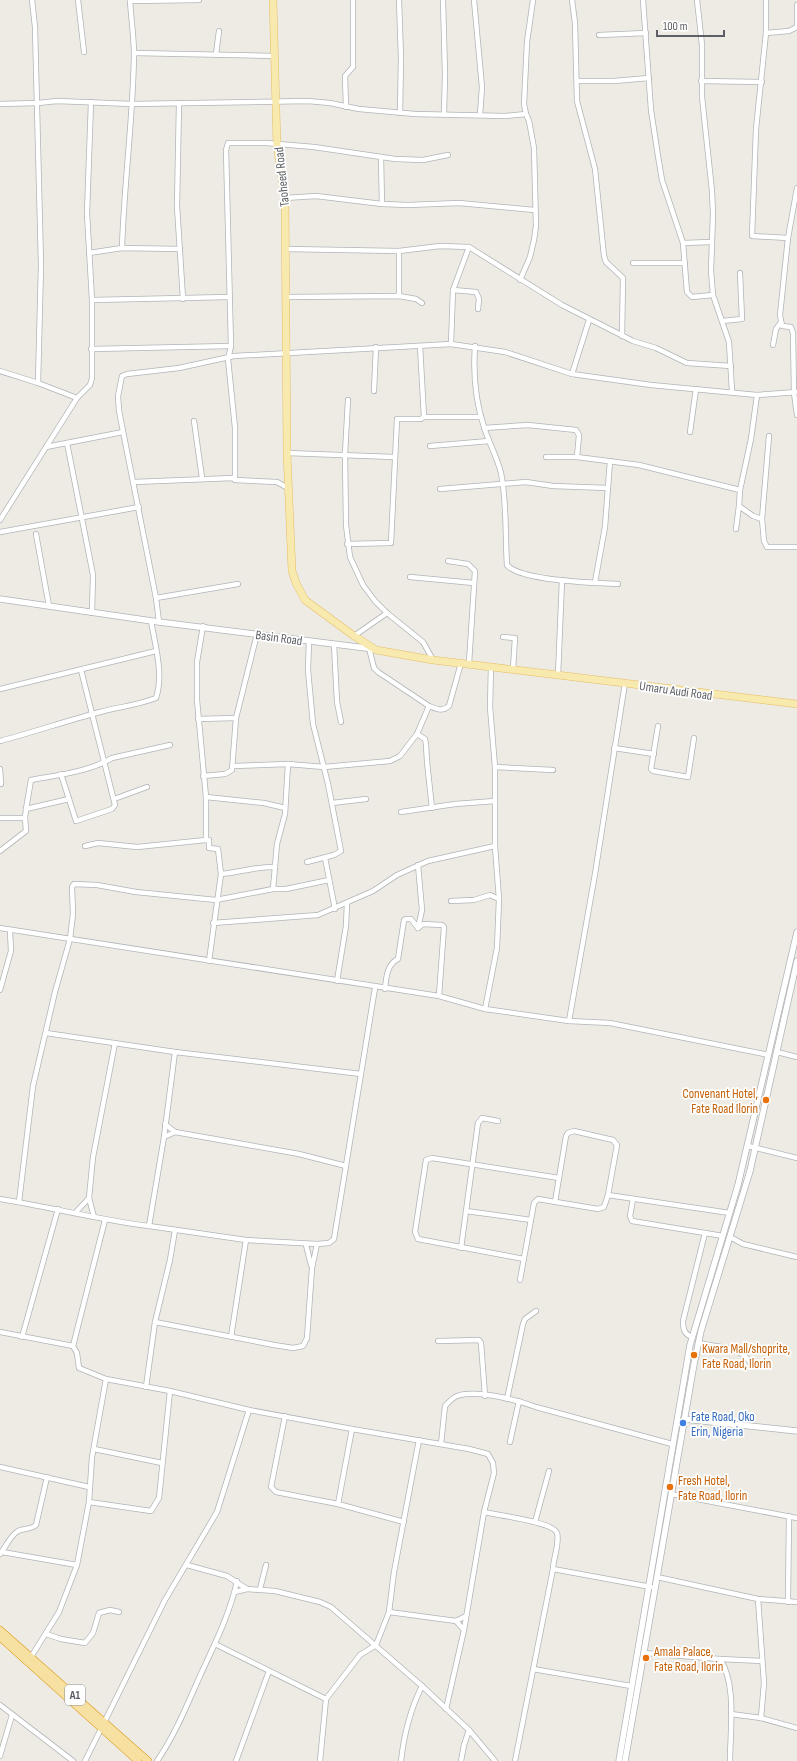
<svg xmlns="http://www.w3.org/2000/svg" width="797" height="1761" viewBox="0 0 797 1761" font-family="'Sofia Sans Condensed',sans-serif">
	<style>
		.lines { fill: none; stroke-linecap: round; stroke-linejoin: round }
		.minor-casing { stroke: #b1b4b8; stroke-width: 6 }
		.tertiary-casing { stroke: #b1b4b8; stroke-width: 7 }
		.primary-casing { stroke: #e5bd65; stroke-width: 8 }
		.trunk-casing { stroke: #dd9814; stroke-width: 8 }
		.minor { stroke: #fff; stroke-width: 4.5 }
		.tertiary { stroke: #fff; stroke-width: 5.5 }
		.primary { stroke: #f8eaae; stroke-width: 7 }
		.trunk { stroke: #f6e1a2; stroke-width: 7 }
		.food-dot { fill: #e8710a; stroke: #fff; stroke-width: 1.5 }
		.shop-dot { fill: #3f7fe0; stroke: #fff; stroke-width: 1.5 }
		.labels { text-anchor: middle; stroke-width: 3.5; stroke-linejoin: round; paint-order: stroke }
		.shield { fill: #fff; stroke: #8d8f92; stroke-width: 1 }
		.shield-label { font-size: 12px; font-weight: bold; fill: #5c5f63 }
		.street-label { font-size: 13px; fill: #5c5f63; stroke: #fff }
		.food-label { font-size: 13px; fill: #c56008; stroke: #fff; text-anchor: start }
		.shop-label { font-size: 13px; fill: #366cbe; stroke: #fff; text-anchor: start }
	</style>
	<rect width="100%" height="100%" fill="#edebe4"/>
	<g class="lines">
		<g class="minor-casing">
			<g id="minor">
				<polyline points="32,0 35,27 41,265 38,383"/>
				<polyline points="78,0 84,52"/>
				<polyline points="399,0 401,58 400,113"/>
				<polyline points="443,0 445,74 444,114"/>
				<polyline points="474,0 482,87 480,115"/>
				<polyline points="572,0 575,23 577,101 595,169 604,256 606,262 623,278 622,336"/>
				<polyline points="643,0 651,110 658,156 662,180 683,243 687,292 692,297 713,295"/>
				<polyline points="697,0 702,45 702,97 712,191 713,214 711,271 713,295 729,342 732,391"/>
				<polyline points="766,0 766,33 756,129 752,236 788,238"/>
				<polyline points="130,1 199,0"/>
				<polyline points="797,27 797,5"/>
				<polyline points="766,33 789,31 797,27"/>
				<polyline points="599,35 646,33"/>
				<polyline points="134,53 274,56"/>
				<polyline points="216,54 219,31"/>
				<polyline points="577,81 614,81 649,78"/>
				<polyline points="701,81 762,82"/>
				<polyline points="0,104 38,103 57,101 132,104 308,101 330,103 359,109 415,114 505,116 526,114"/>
				<polyline points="179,104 177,206 183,299"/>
				<polyline points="346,107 345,76 353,67 353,0"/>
				<polyline points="381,157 382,204"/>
				<polyline points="797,188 788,238 780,315 782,326 791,327 793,333 794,393 797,415"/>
				<polyline points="285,198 316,196 382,204 408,205 459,203 534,210"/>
				<polyline points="683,243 712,242"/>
				<path d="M 122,248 C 124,184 133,119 134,55 C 134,37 131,18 130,0"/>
				<polyline points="286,249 399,251 440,246 469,247 562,305 633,341 656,348 687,363 731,366"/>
				<polyline points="89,253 122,248 180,249"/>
				<polyline points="633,263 685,263"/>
				<polyline points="520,280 530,257 534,240 536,226 534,148 529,121 526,114 524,104 527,42 533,0"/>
				<polyline points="453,290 476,292 479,299 478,309"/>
				<polyline points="399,296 399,251"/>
				<polyline points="286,297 399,296 416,299 422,303"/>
				<polyline points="92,300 229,297"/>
				<polyline points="722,321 742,319 740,273"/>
				<polyline points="451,344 453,290 469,247"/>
				<polyline points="773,345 776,329 781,322"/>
				<polyline points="420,346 424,417"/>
				<path d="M 475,346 C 473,374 475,400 484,427 C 489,443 497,457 501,473 C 507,502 505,535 507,565 C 520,581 595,583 618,584"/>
				<polyline points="91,349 231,346"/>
				<polyline points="0,371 38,383 77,398 0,520"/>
				<polyline points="572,374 589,320"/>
				<polyline points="374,391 376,347"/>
				<polyline points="77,398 90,385 92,378 92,300 87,213 91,102"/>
				<polyline points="348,400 345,454 346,525 350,557 363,585 375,601 387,613 423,642 433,660"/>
				<polyline points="194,421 202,478"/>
				<polyline points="484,428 528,425 576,430 579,435 577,457"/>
				<polyline points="690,432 696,389"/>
				<polyline points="67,443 93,575 92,613"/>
				<polyline points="430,446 489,441"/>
				<polyline points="46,447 123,432"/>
				<polyline points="287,453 394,457"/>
				<polyline points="546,457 577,457 639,465 740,490 739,506 753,516 762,519 764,541 767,547 797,547"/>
				<polyline points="235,480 235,428 228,359 231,346 226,150 228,143 266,143 314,147 395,159 423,160 448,155"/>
				<polyline points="134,482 233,478 235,480 277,482 288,488"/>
				<polyline points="440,489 526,482 553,486 608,488"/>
				<polyline points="740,490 751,439 757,395"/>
				<polyline points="762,519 769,436"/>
				<polyline points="736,529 739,506"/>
				<polyline points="0,532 139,507"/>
				<polyline points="36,534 49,606"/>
				<polyline points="347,544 391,543 397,419 421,419 424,417 481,417"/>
				<polyline points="448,561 468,564 475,571 469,663"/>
				<polyline points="410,577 474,583"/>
				<polyline points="595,582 605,527 610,461"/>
				<polyline points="156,598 238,584"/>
				<polyline points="159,622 156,598 119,411 118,396 122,376 127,374 179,368 234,356 451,344 505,352 572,374 651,385 757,395 797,392"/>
				<polyline points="203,626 197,662 197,700 206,797 206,840 209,840 209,848 218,849 221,874 209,961"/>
				<polyline points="354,636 387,613"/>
				<polyline points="503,637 515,638 513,669"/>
				<polyline points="334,644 337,702 341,722"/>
				<path d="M 369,648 L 374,668 L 378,672 L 429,706 C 437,709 442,712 449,706 L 461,663"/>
				<polyline points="558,675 562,580"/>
				<polyline points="0,689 156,651"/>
				<polyline points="198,719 236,718"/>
				<polyline points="658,726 651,769 653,771 688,777 694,738"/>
				<polyline points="417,734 425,739 426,744 427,762 432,808"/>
				<path d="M 0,741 C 34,732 66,721 100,712 C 119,707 138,705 156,698 C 164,674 155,645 151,621"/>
				<polyline points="614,748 654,754"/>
				<polyline points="233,766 288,764 324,767 390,761 400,756 417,734 429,706"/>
				<polyline points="495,767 553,770"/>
				<polyline points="0,769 1,784"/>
				<polyline points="61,774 76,821 112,809 115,805 81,670"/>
				<polyline points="203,776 225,774 232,770 236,718 257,634"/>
				<polyline points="206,797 264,803 285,808"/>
				<polyline points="114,799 147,787"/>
				<polyline points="332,803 366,799"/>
				<path d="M 26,809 L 31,780 C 57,775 89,772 112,758 L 170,745"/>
				<polyline points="401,812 455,804 495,801"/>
				<polyline points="0,818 25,818 26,809 69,799"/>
				<polyline points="85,846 98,843 137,847 206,840"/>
				<polyline points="0,851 26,831 25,818"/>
				<polyline points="325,858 335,909"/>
				<polyline points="307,862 334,855 341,851 328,784 313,724 308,670 309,641"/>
				<polyline points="418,865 422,910 418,928"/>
				<path d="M 221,874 C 239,873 256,866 275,867"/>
				<polyline points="273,889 277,844 285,814 288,764"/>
				<polyline points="451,901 474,900 490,895 499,899"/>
				<polyline points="213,923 318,915 373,891 397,875 428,861 495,846"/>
				<polyline points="0,928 439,996 485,1009 569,1021 610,1023 769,1055"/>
				<polyline points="418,928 423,924 442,925 444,927 439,996"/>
				<polyline points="337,981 346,926 347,903"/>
				<path d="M 385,989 C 386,978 387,964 398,959 L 404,920 L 406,919 L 411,919 L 418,928"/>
				<polyline points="0,990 11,951 10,931"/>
				<polyline points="485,1009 497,948 499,899 495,846 495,767 490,707 491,666"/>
				<polyline points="569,1021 595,874 625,683"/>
				<polyline points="46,1033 175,1052 361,1074"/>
				<polyline points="777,1052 797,1057"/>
				<polyline points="165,1124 175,1132 299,1154 346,1166"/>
				<polyline points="164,1137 175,1132"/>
				<polyline points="748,1146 797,1158"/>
				<polyline points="559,1178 566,1136 568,1133 574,1131 613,1140 617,1145 608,1195"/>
				<path d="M 0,1199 C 50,1207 99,1220 149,1226 L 164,1137 L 175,1052"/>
				<polyline points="633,1199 630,1216 632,1221 705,1233"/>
				<polyline points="19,1202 33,1086 55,992 70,939 73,914 72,887 74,884 97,885 136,892 216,900 273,889 286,889 329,880"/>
				<polyline points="466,1211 531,1220"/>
				<polyline points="76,1212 89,1198"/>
				<polyline points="94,1217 89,1198 93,1157 115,1043"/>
				<polyline points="149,1226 246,1240 317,1244"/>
				<polyline points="730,1237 743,1244 797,1257"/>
				<polyline points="306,1245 311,1265"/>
				<polyline points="461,1248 478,1123 482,1118 498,1121"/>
				<polyline points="524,1259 418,1239 415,1232 426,1160 432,1158 559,1178 555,1202"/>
				<polyline points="520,1280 534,1203 538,1199 598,1209 604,1207 608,1195 730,1213"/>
				<polyline points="155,1322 274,1345 293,1348 303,1346 307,1338 312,1268 317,1244 329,1243 334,1239 375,988"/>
				<polyline points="0,1332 73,1346 77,1353 79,1368 106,1379 170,1391 249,1410 352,1429 469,1449 488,1454 493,1463 494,1473 484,1512 464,1630 446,1709"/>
				<polyline points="22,1337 58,1209"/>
				<polyline points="231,1337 246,1240"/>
				<path d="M 692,1337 C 684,1334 683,1329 683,1321 L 705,1233 L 723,1236"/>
				<polyline points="438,1341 479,1340 481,1343 485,1396"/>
				<path d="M 698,1343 C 714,1347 740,1346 749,1361"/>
				<polyline points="73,1346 105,1220"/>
				<polyline points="146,1387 155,1322 170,1260 175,1230"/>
				<polyline points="507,1399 523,1324 525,1319 536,1311"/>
				<polyline points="285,1416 271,1487 276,1492 338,1504 404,1522"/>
				<polyline points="510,1442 519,1401"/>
				<path d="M 441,1444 L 445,1406 C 448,1403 452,1398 457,1396 C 476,1389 517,1400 536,1407 L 672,1444"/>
				<polyline points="94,1449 162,1463"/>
				<polyline points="0,1467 89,1487"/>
				<polyline points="671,1494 797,1518"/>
				<polyline points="89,1502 151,1511 159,1498 170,1391"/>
				<polyline points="338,1504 352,1429"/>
				<path d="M 484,1512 C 496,1515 554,1522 557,1533 C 560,1543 553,1559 553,1569 L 651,1587"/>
				<polyline points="535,1522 549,1471"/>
				<polyline points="2,1552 77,1565"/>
				<path d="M 0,1554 C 6,1547 9,1537 18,1531 C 23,1528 31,1530 36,1525 L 47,1477"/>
				<polyline points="187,1565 227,1576 247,1589 275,1591 320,1602 331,1607 422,1686 469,1730 495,1761"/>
				<polyline points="657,1577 758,1599 797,1602"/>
				<polyline points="260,1589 266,1565"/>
				<polyline points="235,1592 247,1589"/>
				<polyline points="758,1599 764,1683 761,1718"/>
				<polyline points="788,1602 789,1516"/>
				<polyline points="389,1612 456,1621 466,1616"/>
				<polyline points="456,1621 464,1630"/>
				<polyline points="46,1634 61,1639 85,1643 93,1633 99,1613 110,1610 119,1612"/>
				<polyline points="215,1644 326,1699"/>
				<path d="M 644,1653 L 720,1659 C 737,1684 730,1731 730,1761"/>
				<polyline points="31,1657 59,1612 77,1565 89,1502 92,1457 106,1379"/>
				<polyline points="720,1659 762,1661"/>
				<polyline points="533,1669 631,1686"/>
				<polyline points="0,1705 73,1761"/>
				<polyline points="731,1714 761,1718 797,1728"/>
				<polyline points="0,1756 12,1715"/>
				<polyline points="85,1761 165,1600 217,1512 249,1410"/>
				<path d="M 157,1761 C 175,1735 187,1705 200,1676 C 214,1645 230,1614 237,1581"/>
				<polyline points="236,1761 269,1671"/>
				<polyline points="320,1761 326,1699 360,1655 376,1645 389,1612 394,1572 419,1440"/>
				<path d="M 401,1761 C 404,1734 410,1710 422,1686"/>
				<polyline points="461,1761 464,1745 469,1730"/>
				<polyline points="515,1761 553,1569"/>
			</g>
		</g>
		<g class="tertiary-casing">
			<g id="tertiary">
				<polyline points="0,599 159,622 374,649"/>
				<polyline points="684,1419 797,1431"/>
				<polyline points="619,1761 690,1345 738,1185 797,932"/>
				<polyline points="625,1761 694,1364 701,1331 750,1171 797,961"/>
			</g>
		</g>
		<g class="primary-casing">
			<polyline id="primary" points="273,0 277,145 285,198 287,453 292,571 296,583 305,600 354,636 376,650 433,660 797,704"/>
		</g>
		<g class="trunk-casing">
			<g id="trunk">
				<polyline points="0,1630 148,1761"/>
				<polyline points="0,1637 138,1761"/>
			</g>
		</g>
		<use href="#minor" class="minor"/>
		<use href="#tertiary" class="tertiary"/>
		<use href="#primary" class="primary"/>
		<use href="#trunk" class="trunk"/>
	</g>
	<g class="food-dot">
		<circle cx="766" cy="1100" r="4"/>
		<circle cx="694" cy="1355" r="4"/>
		<circle cx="670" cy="1487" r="4"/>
		<circle cx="646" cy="1658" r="4"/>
	</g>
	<circle class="shop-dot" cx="683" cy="1423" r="4"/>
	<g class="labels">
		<rect class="shield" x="65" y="1685" width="20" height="20" rx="3"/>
		<g class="shield-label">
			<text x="75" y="1699">A1</text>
		</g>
		<g class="street-label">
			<text transform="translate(281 177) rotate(-96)" y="5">Taoheed Road</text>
			<text transform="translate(279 637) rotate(8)" y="5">Basin Road</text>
			<text transform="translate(676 690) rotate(8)" y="5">Umaru Audi Road</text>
		</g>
		<g class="food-label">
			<text x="758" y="1098" text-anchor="end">Convenant Hotel,<tspan x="758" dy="15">Fate Road Ilorin</tspan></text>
			<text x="702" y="1353">Kwara Mall/shoprite,<tspan x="702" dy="15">Fate Road, Ilorin</tspan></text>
			<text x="678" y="1485">Fresh Hotel,<tspan x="678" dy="15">Fate Road, Ilorin</tspan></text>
			<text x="654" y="1656">Amala Palace,<tspan x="654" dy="15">Fate Road, Ilorin</tspan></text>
		</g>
		<g class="shop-label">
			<text x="691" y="1421">Fate Road, Oko<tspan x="691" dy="15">Erin, Nigeria</tspan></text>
		</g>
	</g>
	<path d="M657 30v6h67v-6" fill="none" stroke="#5c5f63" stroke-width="2"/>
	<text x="663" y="30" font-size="12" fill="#5c5f63" stroke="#ffffff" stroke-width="3" paint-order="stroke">100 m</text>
</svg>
